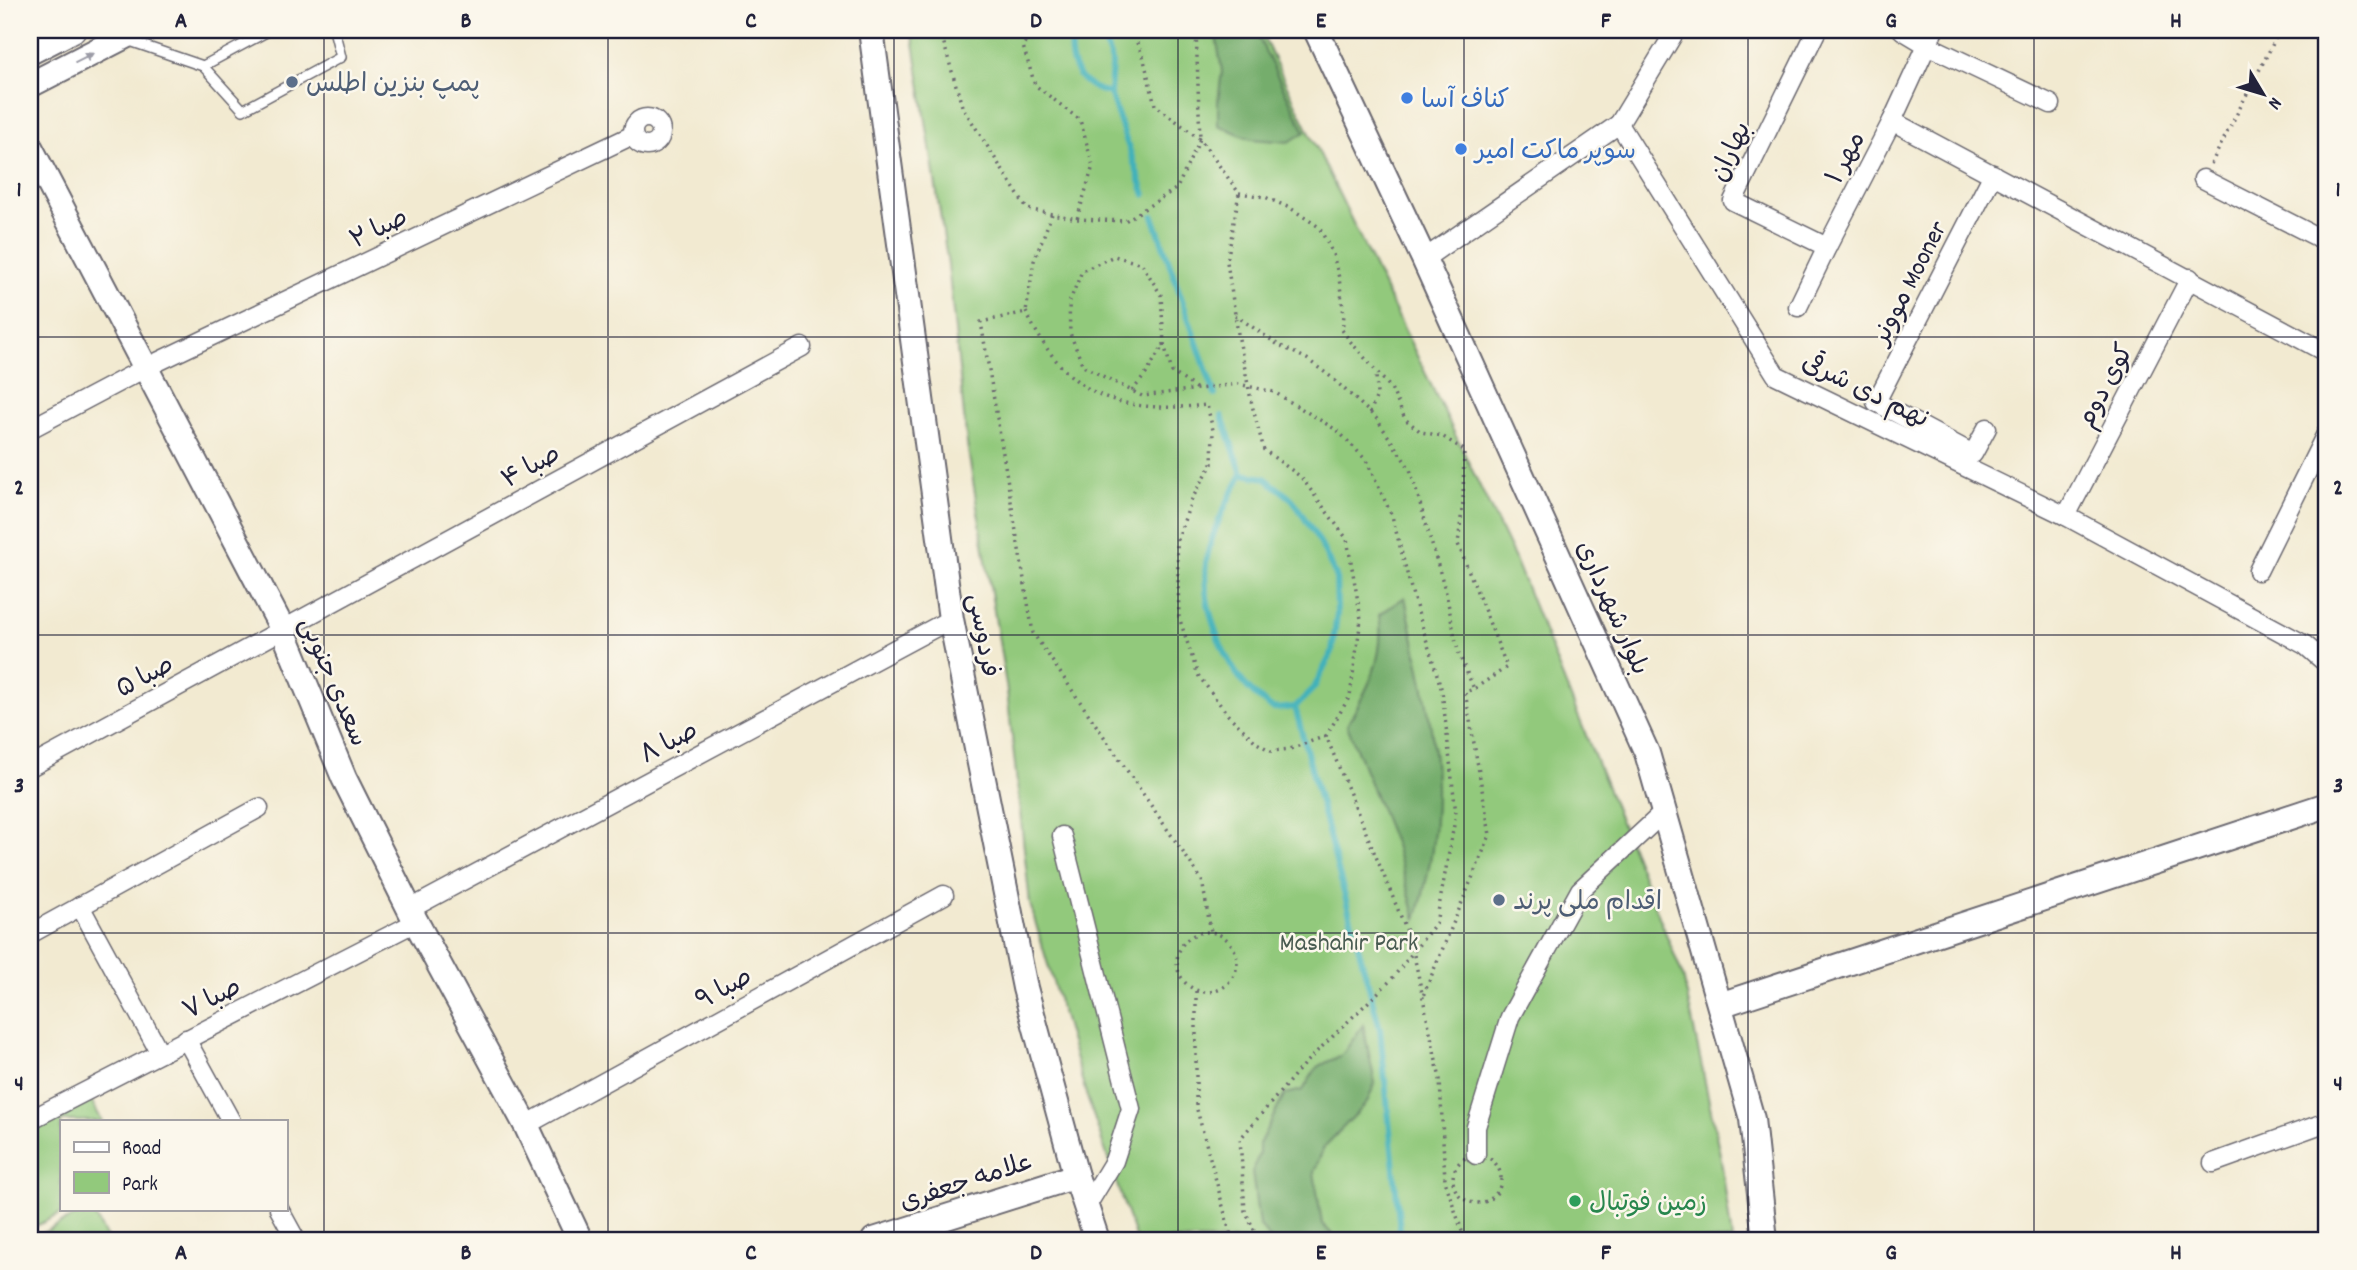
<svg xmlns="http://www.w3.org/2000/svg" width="2357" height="1270" viewBox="0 0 2357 1270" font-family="Dekko,'Playpen Sans Arabic',sans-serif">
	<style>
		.green { fill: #92c97c; stroke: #5a765c; stroke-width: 2 }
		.forest { fill: #75ad6c; stroke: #4c6854; stroke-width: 2 }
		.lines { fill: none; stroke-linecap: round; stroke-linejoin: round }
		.stream { stroke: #41b1ba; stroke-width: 6 }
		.lane-casing { stroke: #6b6870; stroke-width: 12 }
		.street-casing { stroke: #6b6870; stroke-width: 21 }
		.secondary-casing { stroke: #6b6870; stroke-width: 28 }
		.path { stroke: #6b6870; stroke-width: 3.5; stroke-dasharray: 2 5; stroke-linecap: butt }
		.lane { stroke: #fff; stroke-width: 9 }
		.street { stroke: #fff; stroke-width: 18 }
		.secondary { stroke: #fff; stroke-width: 24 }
		.oneway { fill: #9c9ca7 }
		.grid { fill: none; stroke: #22223b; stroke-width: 2; stroke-opacity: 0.55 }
		.service-dot { fill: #5c6f8a; stroke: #fbf7ec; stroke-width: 2.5 }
		.shop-dot { fill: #3f7fe0; stroke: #fbf7ec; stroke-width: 2.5 }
		.leisure-dot { fill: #2e9e5b; stroke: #fbf7ec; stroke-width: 2.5 }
		.labels { text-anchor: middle; stroke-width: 5; stroke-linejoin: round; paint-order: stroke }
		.service-label { font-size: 26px; fill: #4e5e75; stroke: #fbf7ec; text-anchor: start }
		.shop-label { font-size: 26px; fill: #366cbe; stroke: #fbf7ec; text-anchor: start }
		.street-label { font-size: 26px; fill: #22223b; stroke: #fbf7ec }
		.park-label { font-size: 26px; fill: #495c52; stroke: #fbf7ec }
		.leisure-label { font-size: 26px; fill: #27864d; stroke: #fbf7ec; text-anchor: start }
		.neatline { fill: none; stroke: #22223b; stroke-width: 2.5 }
		.grid-label { font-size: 23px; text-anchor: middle; font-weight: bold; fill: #22223b }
	</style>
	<rect width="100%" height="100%" fill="#fbf7ec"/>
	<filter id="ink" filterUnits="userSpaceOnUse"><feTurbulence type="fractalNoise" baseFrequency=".0143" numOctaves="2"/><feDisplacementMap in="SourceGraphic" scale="14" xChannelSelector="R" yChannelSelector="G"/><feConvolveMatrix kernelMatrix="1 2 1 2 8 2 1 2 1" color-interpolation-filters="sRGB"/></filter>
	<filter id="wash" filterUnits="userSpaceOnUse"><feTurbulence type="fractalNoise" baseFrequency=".00686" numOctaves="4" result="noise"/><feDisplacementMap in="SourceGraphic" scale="28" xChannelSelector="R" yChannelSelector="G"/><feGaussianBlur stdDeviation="1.57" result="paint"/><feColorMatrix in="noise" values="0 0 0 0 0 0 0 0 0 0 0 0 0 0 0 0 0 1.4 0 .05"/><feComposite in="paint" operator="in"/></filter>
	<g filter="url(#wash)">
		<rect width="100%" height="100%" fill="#f2ead1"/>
		<g class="green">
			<polygon points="912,30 1260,30 1515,559 1683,976 1721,1159 1732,1240 1136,1240 1087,1097 1030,904 1007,691 967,444 948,265"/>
			<polygon points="90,1098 102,1121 61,1121 61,1209 70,1209 30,1229 30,1129"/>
			<polygon points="87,1209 91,1209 108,1240 30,1240"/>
		</g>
		<g class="forest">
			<polygon points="1215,30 1255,30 1305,132 1289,142 1251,139 1218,125 1218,101 1222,71"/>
			<path d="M 1405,597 C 1414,642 1425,688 1432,734 C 1441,795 1435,860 1416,919 L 1396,848 L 1347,725 C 1367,690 1386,658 1379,615 Z"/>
			<polygon points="1363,1025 1375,1083 1367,1103 1324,1147 1314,1172 1322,1224 1338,1240 1271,1240 1259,1225 1252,1172 1259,1154 1259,1144 1285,1094 1303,1090 1317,1067 1342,1055"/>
		</g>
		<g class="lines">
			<g class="stream">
				<path d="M 1073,30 C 1065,61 1077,87 1110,93"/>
				<polyline points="1091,30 1105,43 1112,62 1110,93 1145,195"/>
				<polyline points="1153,216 1215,395"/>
				<path d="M 1222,416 L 1242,474 C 1228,499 1210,535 1206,563 C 1201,607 1225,672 1260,699 C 1264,702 1269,707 1273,708 C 1279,709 1288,708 1295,707 L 1380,1029 L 1401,1240"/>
				<polyline points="1242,474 1265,478 1293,500 1319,541 1336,576 1337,614 1332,652 1314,688 1295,707"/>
			</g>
		</g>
	</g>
	<g filter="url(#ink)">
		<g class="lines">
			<g class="lane-casing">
				<g id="lane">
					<polyline points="127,40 203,66 270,30"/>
					<polyline points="203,66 243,110 341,57 334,30"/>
				</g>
			</g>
			<g class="street-casing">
				<g id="street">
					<polyline points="1817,30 1733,201 1827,247"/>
					<polyline points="1902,30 1927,45 2051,104"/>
					<circle cx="647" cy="132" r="14"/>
					<polyline points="1892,121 2327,353"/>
					<polyline points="1619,124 1676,30"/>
					<polyline points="2203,179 2327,242"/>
					<polyline points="1424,259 1619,124 1776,375 2066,516 2305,645 2327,664"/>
					<polyline points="1798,307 1827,247 1892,121 1934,30"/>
					<polyline points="1987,428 1973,454 1876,402 1993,174"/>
					<polyline points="30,429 147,367 633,135"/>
					<polyline points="2066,516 2190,278"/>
					<polyline points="2258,571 2327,432"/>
					<polyline points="30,767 802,347"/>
					<polyline points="1062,836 1131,1109 1114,1161 1086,1207"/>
					<polyline points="80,906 160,1053"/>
					<polyline points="410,909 951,619"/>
					<polyline points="30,934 259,808"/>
					<polyline points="186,1039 231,1121"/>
					<polyline points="30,1120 416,922"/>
					<polyline points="526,1125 944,895"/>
					<polyline points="1476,1155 1476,1127 1510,1017 1580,890 1664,812"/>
					<polyline points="2213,1163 2327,1122"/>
					<polyline points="279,1209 296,1240"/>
				</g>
			</g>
			<g class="secondary-casing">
				<g id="secondary">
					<polyline points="871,30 951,619 1025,988 1076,1176 1097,1240"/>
					<polyline points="1316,30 1424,259 1647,753 1752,1119 1765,1240"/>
					<polyline points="30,52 73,30"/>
					<polyline points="30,85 137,30"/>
					<polyline points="30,147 283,630 344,778 416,922 526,1125 580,1240"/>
					<polyline points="1720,1005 2327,805"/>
					<polyline points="874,1240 1076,1176"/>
				</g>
			</g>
			<g class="path">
				<polyline points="940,30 962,106 1027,209 1077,219 1125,221 1177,188 1200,139 1196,30"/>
				<polyline points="1033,30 1023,46 1035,85 1080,120 1093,166 1077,219"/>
				<polyline points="1131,30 1143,56 1155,105 1200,139 1239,193 1227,262 1238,334 1252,405 1264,450 1301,477 1347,539 1361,619 1350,696 1326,736 1411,941 1440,1079 1445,1181 1465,1240"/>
				<polyline points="2211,164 2280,30"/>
				<polyline points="1239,193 1265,197 1292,209 1319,227 1333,254 1339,278 1344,315 1342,330 1350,341 1391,388 1405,419 1421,432 1442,436 1464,450 1463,501 1458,544 1507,667 1474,689 1465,692 1490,835 1423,996"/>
				<polyline points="1052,214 1034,261 1026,312 981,322 1033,633 1202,880 1211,932"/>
				<path d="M 1026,312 C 1067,397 1117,414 1207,405 L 1213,430 L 1212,464 L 1192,499 L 1177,540 L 1179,617 L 1198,675 L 1228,715 L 1257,743 L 1271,751 L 1290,749 L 1326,736"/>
				<polyline points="1235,315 1277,344 1307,359 1331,377 1376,418 1410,469 1446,593 1458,652 1474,689"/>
				<polyline points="1164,344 1172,372 1197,389"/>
				<polyline points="1132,391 1146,374 1164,344 1161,295 1142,264 1114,256 1082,271 1069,303 1070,333 1083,366 1142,396 1238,384 1274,392 1338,431 1366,460 1392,516 1413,596 1442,691 1456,814 1436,923 1391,980 1304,1064 1240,1139 1245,1211 1259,1240"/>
				<polyline points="1370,413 1377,395 1376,374"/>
				<circle cx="1207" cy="962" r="30"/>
				<polyline points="1196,991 1196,1106 1232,1240"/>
				<circle cx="1477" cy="1179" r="24"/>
			</g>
			<use href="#lane" class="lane"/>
			<use href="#street" class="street"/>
			<use href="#secondary" class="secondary"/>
		</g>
		<defs><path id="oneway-solid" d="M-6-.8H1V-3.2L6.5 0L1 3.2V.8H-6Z" transform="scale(1.75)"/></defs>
		<use class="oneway" href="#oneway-solid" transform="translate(84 58) rotate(-27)"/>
	</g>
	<path class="grid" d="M 324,30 L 324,1240M 608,30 L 608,1240M 894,30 L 894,1240M 1178,30 L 1178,1240M 1464,30 L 1464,1240M 1748,30 L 1748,1240M 2034,30 L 2034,1240M 30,337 L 2327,337M 30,635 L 2327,635M 30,933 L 2327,933"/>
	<g class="service-dot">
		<circle cx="292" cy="82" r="7"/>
		<circle cx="1499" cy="900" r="7"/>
	</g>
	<g class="shop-dot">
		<circle cx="1407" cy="98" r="7"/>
		<circle cx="1461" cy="149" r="7"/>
	</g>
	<circle class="leisure-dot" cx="1575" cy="1201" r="7"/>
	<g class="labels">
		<g class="service-label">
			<text x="306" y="91">پمپ بنزین اطلس</text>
			<text x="1513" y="909">اقدام ملی پرند</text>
		</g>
		<g class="shop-label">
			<text x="1421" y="107">کناف آسا</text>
			<text x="1475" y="158">سوپر ماکت امیر</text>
		</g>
		<g class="street-label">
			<text transform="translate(1729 151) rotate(-65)" y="9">بهاران</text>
			<text transform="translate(1844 157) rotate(-62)" y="9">مهر ۱</text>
			<text transform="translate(378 227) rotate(-26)" y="9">صبا ۲</text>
			<text transform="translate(1908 282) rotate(-63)" y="9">موونر Mooner</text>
			<text transform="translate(2104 385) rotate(-62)" y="9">کوی دوم</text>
			<text transform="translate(1866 389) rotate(26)" y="9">نهم دی شرقی</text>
			<text transform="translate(530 465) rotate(-29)" y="9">صبا ۴</text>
			<text transform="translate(1614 607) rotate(66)" y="9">بلوار شهرداری</text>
			<text transform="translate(985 635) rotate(80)" y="9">فردوسی</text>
			<text transform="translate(144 675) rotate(-28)" y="9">صبا ۵</text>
			<text transform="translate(335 681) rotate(67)" y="9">سعدی جنوبی</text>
			<text transform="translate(668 741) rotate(-28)" y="9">صبا ۸</text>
			<text transform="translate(723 987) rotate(-29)" y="9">صبا ۹</text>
			<text transform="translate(211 997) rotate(-27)" y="9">صبا ۷</text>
			<text transform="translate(966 1180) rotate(-18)" y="9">علامه جعفری</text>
		</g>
		<g class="park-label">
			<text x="1349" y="950">Mashahir Park</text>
		</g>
		<g class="leisure-label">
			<text x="1589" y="1210">زمین فوتبال</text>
		</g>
	</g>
	<rect width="2357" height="1270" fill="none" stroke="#fbf7ec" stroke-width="77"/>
	<rect x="60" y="1120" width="228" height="91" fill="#fbf7ec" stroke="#a4a2a5" stroke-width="2"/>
	<rect x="74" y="1142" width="35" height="10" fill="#ffffff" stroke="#a4a2a5" stroke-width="2"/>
	<text x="122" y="1154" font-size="21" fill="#22223b">Road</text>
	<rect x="74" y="1172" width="35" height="21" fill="#92c97c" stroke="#a4a2a5" stroke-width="2"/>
	<text x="122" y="1190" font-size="21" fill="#22223b">Park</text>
	<g transform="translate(2263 94) rotate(128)" stroke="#fbf7ec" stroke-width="5" paint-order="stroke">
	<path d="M0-5L12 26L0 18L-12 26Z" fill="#22223b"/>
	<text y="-10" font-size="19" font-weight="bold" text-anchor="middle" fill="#22223b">N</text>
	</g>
	<rect x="38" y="38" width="2280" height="1194" class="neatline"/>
	<g class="grid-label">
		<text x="181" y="27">A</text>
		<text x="466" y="27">B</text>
		<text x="751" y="27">C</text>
		<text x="1036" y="27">D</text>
		<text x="1321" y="27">E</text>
		<text x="1606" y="27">F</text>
		<text x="1891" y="27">G</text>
		<text x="2176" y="27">H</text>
		<text x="19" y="196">1</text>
		<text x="2338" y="196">1</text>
		<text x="19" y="494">2</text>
		<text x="2338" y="494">2</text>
		<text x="19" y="792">3</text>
		<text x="2338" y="792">3</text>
		<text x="19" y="1090">4</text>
		<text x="2338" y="1090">4</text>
		<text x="181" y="1259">A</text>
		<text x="466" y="1259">B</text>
		<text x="751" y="1259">C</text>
		<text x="1036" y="1259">D</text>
		<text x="1321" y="1259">E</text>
		<text x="1606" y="1259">F</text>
		<text x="1891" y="1259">G</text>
		<text x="2176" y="1259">H</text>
	</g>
</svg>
